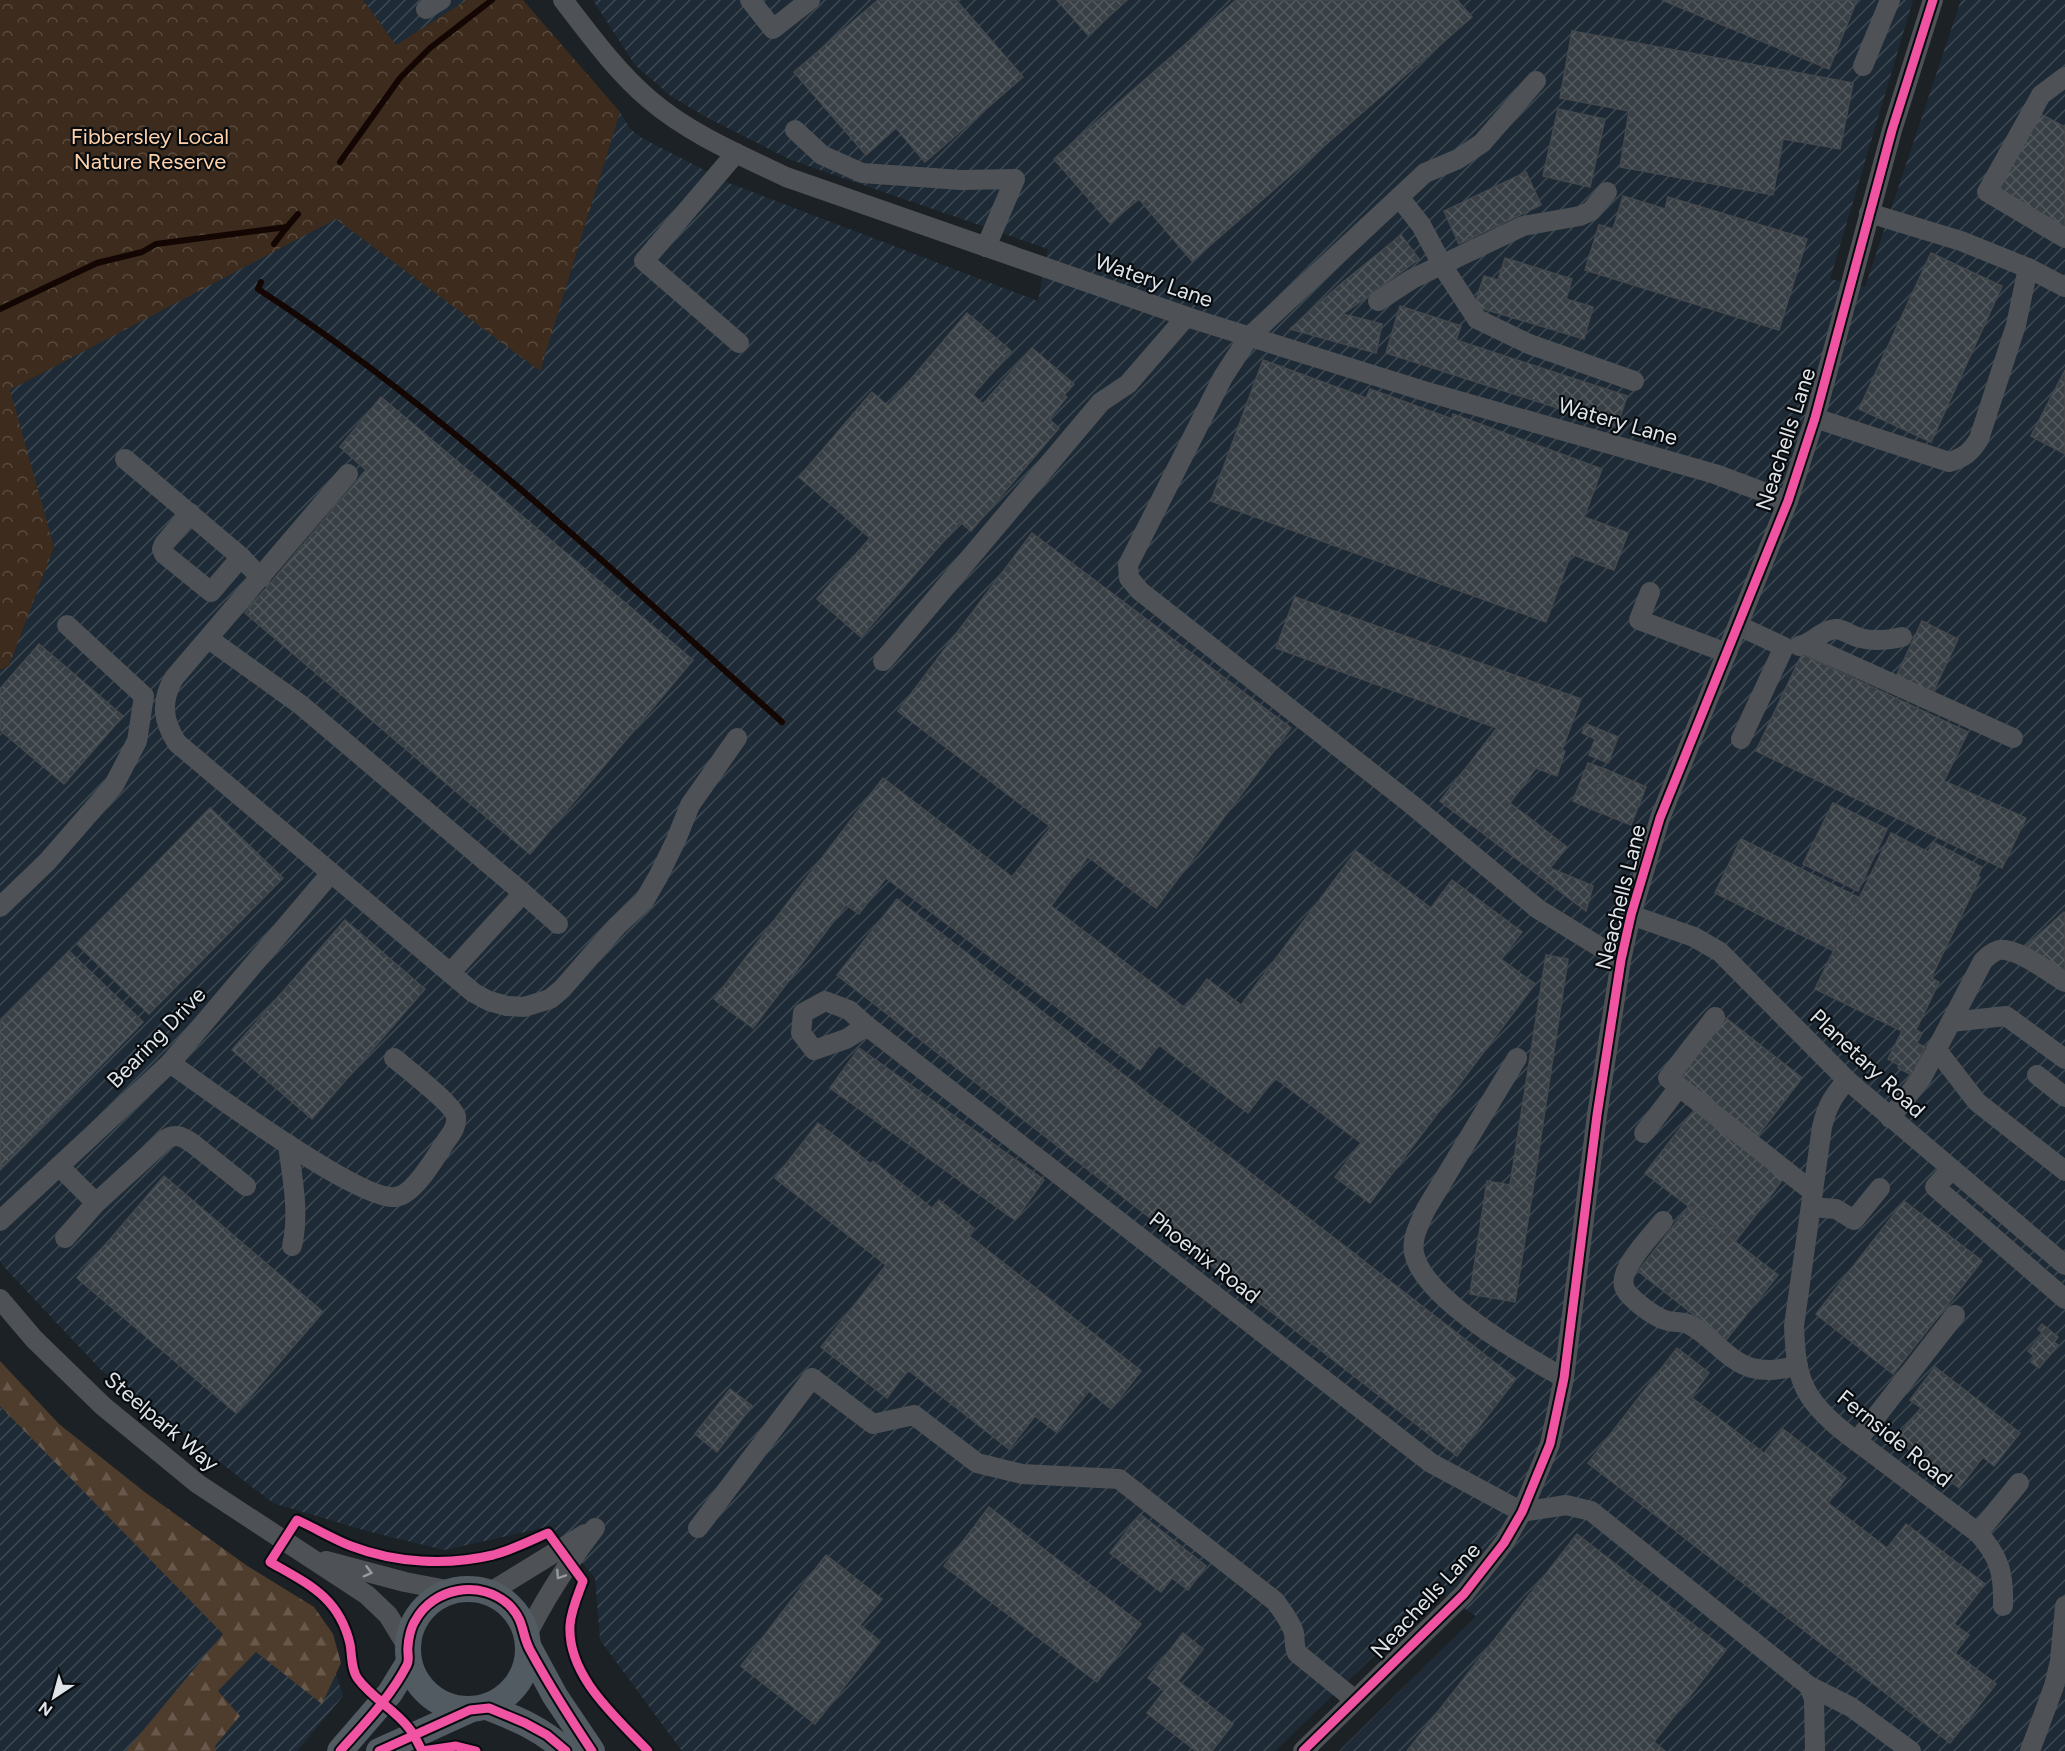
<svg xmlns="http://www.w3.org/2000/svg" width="2065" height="1751" viewBox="0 0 2065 1751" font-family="Figtree,sans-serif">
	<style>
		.industrial { fill: url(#industrial-furrows) }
		.forest { fill: url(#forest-firs) }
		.park { fill: url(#park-crowns) }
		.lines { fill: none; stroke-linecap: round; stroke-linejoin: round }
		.stream { stroke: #130603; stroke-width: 6 }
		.building { fill: url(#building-cross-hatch); stroke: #45494d; stroke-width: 1.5 }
		.minor { stroke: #4e5256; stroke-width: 20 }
		.major { stroke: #535b62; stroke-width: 26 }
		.cycleway-casing { stroke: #070b0e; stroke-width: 13 }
		.cycleway { stroke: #f153a3; stroke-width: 9 }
		.oneway { stroke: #969ba0 }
		.labels { text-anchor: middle; stroke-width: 4.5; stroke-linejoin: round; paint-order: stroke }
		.park-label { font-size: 22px; fill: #ffd1aa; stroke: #070b0e }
		.street-label { font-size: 22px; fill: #dee4e9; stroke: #070b0e }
	</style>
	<defs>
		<pattern id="industrial-furrows" width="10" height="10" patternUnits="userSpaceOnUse" patternTransform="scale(1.5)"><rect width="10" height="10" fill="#1e2b36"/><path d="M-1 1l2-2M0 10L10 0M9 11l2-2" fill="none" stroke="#3e4a53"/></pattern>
		<pattern id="forest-firs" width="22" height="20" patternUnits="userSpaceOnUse" patternTransform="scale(1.5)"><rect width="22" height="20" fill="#4e3c2c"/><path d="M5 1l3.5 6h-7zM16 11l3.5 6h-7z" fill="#67584b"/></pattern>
		<pattern id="park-crowns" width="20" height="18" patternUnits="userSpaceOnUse" patternTransform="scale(1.5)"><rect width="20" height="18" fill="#3d2c1d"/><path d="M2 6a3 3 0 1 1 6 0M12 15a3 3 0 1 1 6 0" fill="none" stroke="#594a3e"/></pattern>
		<pattern id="building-cross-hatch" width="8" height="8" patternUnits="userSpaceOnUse" patternTransform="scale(1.5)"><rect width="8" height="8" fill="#383f45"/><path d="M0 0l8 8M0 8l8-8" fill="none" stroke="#545b60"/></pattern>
	</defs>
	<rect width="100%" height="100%" fill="#1c2126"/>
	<g class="industrial">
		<polygon points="363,0 467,0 396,45"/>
		<polygon points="593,0 1913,0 1830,279 1865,287 1961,0 2065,0 2065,1751 1339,1751 1476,1616 1440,1592 1275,1751 682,1751 600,1640 595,1578 551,1526 444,1550 367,1531 273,1503 102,1371 5,1268 0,1261 0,670 9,666 54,547 9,390 336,218 540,370 620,112 630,129 642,138 731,184 1038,301 1048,249 791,160 706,117 671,96 635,65"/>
		<polygon points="0,1383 12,1395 320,1622 343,1696 297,1751 0,1751"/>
	</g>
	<polygon class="forest" points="0,1361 59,1424 146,1493 246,1565 314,1607 333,1634 341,1663 322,1704 256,1652 218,1691 240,1716 215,1746 216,1751 126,1751 223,1634 0,1406"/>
	<polygon class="park" points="0,0 363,0 396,45 467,0 523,0 620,112 540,371 336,219 10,390 54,547 9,666 0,670"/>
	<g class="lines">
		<g class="stream">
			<polyline points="340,162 400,78 430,48 492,0"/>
			<polyline points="274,244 287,227"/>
			<path d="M 261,282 L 258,289 C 447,412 614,572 782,722"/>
			<polyline points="0,309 97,263 142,252 156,244 287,227 298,214"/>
		</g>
	</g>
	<g class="building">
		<polygon points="878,0 956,0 1023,77 925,162 896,128 866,155 794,72"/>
		<polygon points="1057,0 1127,0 1088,35"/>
		<polygon points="1236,0 1457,0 1472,17 1192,261 1139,199 1110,223 1054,159"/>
		<polygon points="1662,0 1857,0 1829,69"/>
		<polygon points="1572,31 1853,83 1840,149 1783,139 1773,195 1620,167 1629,111 1560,98"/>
		<polygon points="1558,109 1605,119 1590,187 1543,176"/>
		<polygon points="2035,111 2065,127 2065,227 2003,195 1998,180"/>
		<polygon points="1526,172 1541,205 1459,244 1444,211"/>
		<polygon points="1623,196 1665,209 1668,197 1807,239 1779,330 1585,270 1599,225 1613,229"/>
		<polygon points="1401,235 1419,259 1360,302 1342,283"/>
		<polygon points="1931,253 2002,286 1931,442 1859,409"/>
		<polygon points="1505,258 1572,279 1566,299 1593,307 1584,339 1474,306 1484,276 1498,280"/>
		<polygon points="1342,283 1360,302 1343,314 1382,324 1376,353 1290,329"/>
		<polygon points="1400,306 1461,326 1456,340 1627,396 1617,427 1386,353"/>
		<polygon points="967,313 1011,351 973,395 983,404 1032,348 1074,384 1064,395 1067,397 1049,419 1059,428 971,531 960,522 861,637 817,599 870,538 799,477 872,392 888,406"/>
		<polygon points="1263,360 1366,398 1370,389 1452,419 1453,414 1602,469 1584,517 1628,533 1614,570 1571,554 1546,622 1211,501"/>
		<polygon points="2065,370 2065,454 2031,436"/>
		<polygon points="381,397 693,660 530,854 245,613 366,470 340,447"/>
		<polygon points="1032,533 1291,728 1156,908 1088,857 1051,906 1185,1008 1207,979 1241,1005 1356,851 1431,908 1452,880 1522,932 1501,959 1535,984 1370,1203 1335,1177 1361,1143 1275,1078 1248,1113 1159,1045 1140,1070 886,878 859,914 846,905 753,1028 714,999 883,778 1012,877 1051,827 898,711"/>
		<polygon points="1295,597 1581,699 1562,750 1565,751 1557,776 1536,768 1510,803 1567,847 1550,868 1593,886 1586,911 1440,801 1497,728 1276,648"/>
		<polygon points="1922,621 1958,639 1932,694 1896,677"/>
		<polygon points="39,644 123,716 64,784 0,730 0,689"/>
		<polygon points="1802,654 1968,732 1944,781 2026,818 2002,868 1756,751"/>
		<polygon points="1586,724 1618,737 1608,763 1589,755 1595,739 1582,733"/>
		<polygon points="1588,763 1605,769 1589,808 1573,801"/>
		<polygon points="1605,769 1646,787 1631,825 1589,808"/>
		<polygon points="1833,803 1887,829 1858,891 1803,864"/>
		<polygon points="210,808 283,878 149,1014 77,944"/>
		<polygon points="1891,833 1928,852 1933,842 1982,867 1978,876 1980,877 1931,978 1939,982 1916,1030 1922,1033 1917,1043 1925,1047 1912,1075 1898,1068 1899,1065 1888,1059 1902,1031 1815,989"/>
		<polygon points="1741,839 1860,898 1834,951 1715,893"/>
		<polygon points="897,899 1516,1379 1457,1456 837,975"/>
		<polygon points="2064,912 2065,913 2065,974 2026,946"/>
		<polygon points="345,920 425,989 312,1119 232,1050"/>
		<polygon points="69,951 143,1022 0,1169 0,1022"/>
		<polygon points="1546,955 1568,959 1533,1189 1510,1185"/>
		<polygon points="1726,1018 1802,1078 1755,1139 1678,1079"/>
		<polygon points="859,1048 1044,1180 1015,1220 830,1088"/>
		<polygon points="1695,1109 1784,1178 1735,1242 1645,1173"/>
		<polygon points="818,1123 871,1164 873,1161 932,1208 939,1200 974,1228 968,1235 1141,1371 1111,1409 1089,1391 1056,1432 1035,1416 1009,1449 908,1370 887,1398 821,1347 886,1265 775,1178"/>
		<polygon points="164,1176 323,1312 236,1413 77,1278"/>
		<polygon points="1487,1181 1533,1189 1515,1302 1470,1294"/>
		<polygon points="1904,1201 1982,1261 1893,1374 1816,1314"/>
		<polygon points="1689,1206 1778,1275 1726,1340 1638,1271"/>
		<polygon points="2042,1324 2058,1337 2054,1342 2058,1345 2039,1368 2031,1362 2035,1357 2028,1351 2043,1334 2038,1329"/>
		<polygon points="1677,1348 1709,1373 1691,1397 1764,1453 1783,1429 1846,1478 1828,1503 1887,1548 1906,1524 1985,1584 1954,1624 1969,1635 1955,1653 1996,1684 1950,1743 1588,1463"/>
		<polygon points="1935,1367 2020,1433 1994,1466 1983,1457 1959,1488 1896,1439 1921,1408 1910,1400"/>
		<polygon points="730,1389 752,1406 717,1452 695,1434"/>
		<polygon points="989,1507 1141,1624 1097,1682 944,1566"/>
		<polygon points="1140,1514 1206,1566 1188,1590 1172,1578 1161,1592 1110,1553"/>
		<polygon points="1577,1534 1726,1650 1654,1742 1665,1751 1407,1751"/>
		<polygon points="826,1555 882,1599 860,1625 880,1641 815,1724 741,1666"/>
		<polygon points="1183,1633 1203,1649 1178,1681 1233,1724 1212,1751 1196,1751 1147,1713 1164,1691 1148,1678"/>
	</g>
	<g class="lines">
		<g class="minor">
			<path d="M 563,0 C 590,35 616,71 650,100 C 690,134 740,155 786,177 L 1193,319 L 1424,391 L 1715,474 L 1788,501"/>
			<polyline points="750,0 773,29 810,0"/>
			<polyline points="426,9 441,0"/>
			<polyline points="1863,66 1890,0"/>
			<polyline points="2065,77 2041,95 1987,192 2065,238"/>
			<polyline points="1536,81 1482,143 1458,159 1425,173 1249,337 1223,377 1128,565 1129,578 1140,591 1411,804 1538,909 1621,960"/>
			<polyline points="795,130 822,155 862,173 961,180 1015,179 986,247"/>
			<polyline points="736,153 644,261 739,343"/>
			<polyline points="1399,197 1421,225 1445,270 1477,319 1529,344 1634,381"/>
			<polyline points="1869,213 1961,241 2028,268 2065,287"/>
			<polyline points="1378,301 1412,279 1523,226 1580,216 1591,211 1607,192"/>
			<path d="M 1815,418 L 1949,462 C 1964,458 1971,452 1979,439 L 2016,325 L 2028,268"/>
			<polyline points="125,459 241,557 261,578"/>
			<path d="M 348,474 L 174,678 C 160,702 163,721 177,743 L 474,993 L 489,1001 L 507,1006 L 524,1007 L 550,999 L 562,989 L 617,926 L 644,901 L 659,875 L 676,840 L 690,805 L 737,738"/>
			<polyline points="190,513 164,544 162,549 164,554 211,592 241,557"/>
			<polyline points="1650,592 1639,620 1727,653"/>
			<polyline points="1739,626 1784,647 1741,739"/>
			<polyline points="209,639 301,705 523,893 450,973"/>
			<polyline points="1807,645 2013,738"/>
			<path d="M 1799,646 C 1812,644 1822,629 1837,629 C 1844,630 1853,636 1860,638 C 1874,642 1888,640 1902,637"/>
			<polyline points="883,661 1101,402 1128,384 1186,317"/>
			<polyline points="523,893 558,924"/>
			<polyline points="0,907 47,862 114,785 137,741 144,696 67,625"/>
			<polyline points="1631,915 1694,937 1720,952 1847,1080 2065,1265"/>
			<polygon points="825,1001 849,1010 867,1026 846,1039 814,1050 801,1033 803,1013"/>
			<polyline points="1715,1017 1668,1078 1813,1192"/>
			<polyline points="1951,1022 2006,1016 2065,1059"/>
			<polyline points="867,1026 1431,1463 1522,1512 1566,1505 1591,1511 1809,1686 1814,1699 1815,1751"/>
			<polyline points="1936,1049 1977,1102 2065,1171"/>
			<path d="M 1517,1058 L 1426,1209 C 1420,1223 1411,1238 1414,1253 C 1423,1299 1525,1356 1564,1378"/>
			<path d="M 170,1063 C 207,1089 359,1201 395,1197 C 414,1196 436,1156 446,1141 C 451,1134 457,1127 456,1117 C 454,1105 406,1068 394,1058"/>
			<polyline points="2037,1075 2065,1097"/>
			<path d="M 1847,1080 C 1833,1096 1827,1106 1822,1127 L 1794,1326 C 1795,1350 1796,1376 1810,1397 C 1827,1422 1855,1440 1879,1458 C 1912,1483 1945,1508 1978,1533 C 2000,1557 2004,1575 2003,1606"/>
			<path d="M 1890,1118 L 1922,1077 L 1983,961 C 1988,956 1992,952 1999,950 C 2017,947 2050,973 2065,982"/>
			<polyline points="1644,1133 1679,1087"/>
			<path d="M 288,1144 C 292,1178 300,1212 292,1246"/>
			<polyline points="59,1166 96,1203"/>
			<polyline points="1951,1169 1935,1187 2065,1299"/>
			<polyline points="1811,1207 1836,1209 1854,1220 1880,1188"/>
			<polyline points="0,1221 170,1063 331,873"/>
			<path d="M 1663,1221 C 1652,1235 1619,1268 1624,1286 C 1626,1297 1655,1317 1665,1320 C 1673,1323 1680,1321 1688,1324 C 1711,1335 1727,1361 1752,1368 C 1768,1372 1782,1369 1798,1366"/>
			<path d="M 65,1238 L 96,1203 L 166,1139 C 176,1133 183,1137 192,1143 L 246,1186"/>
			<polyline points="0,1299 34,1339 103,1406 198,1484 367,1595 388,1615 407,1646"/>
			<polyline points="1857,1441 1955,1315"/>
			<path d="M 698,1528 L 812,1378 L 873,1424 L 914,1415 L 977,1463 L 1022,1474 L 1119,1479 L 1275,1601 C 1282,1611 1290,1620 1294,1633 C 1295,1640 1294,1646 1297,1653 L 1355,1700"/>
			<polyline points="1978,1533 2019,1483"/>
			<polyline points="326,1561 405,1582 452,1591"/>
			<polyline points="489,1593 585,1534"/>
			<path d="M 526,1637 C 545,1598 568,1563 595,1528"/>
			<polyline points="1809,1686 1851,1707 1911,1751"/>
			<polyline points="1303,1751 1464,1594 1504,1543 1522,1512 1550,1444 1564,1378 1597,1115 1621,960 1631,915 1660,818 1788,501 1815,418 1892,130 1933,0"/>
			<polyline points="2030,1751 2054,1686 2060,1661 2065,1606"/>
		</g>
		<g class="major">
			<circle cx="468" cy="1649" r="60"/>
			<polyline points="528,1646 555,1696 592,1751"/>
			<path d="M 489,1708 C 520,1720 541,1729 566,1751"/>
			<polyline points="340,1751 390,1693 409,1662"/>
			<polyline points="379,1751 470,1710"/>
		</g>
		<g class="cycleway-casing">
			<g id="cycleway">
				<path d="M 340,1751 C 364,1724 390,1698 407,1665 C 410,1659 407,1653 408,1647 C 408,1640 411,1627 415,1621 C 433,1587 481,1579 509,1605 C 525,1621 521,1633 530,1650 C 549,1685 570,1718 592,1751"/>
				<polyline points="379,1751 470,1710 489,1708 525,1723 547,1735 566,1751"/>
				<path d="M 476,1751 L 456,1746 L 422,1751 C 418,1743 414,1734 408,1727 C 395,1710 372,1698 358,1679 C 351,1670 352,1655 350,1644 C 339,1597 308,1584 270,1562 L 297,1520 C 315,1528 333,1539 351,1546 C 395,1563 447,1566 493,1555 C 512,1550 530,1541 548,1533 L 583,1581 C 578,1595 571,1610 570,1625 C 567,1676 616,1717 648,1751"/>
				<polyline points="1303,1751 1464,1594 1504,1543 1522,1512 1550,1444 1564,1378 1597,1115 1621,960 1631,915 1660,818 1788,501 1815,418 1892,130 1933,0"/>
			</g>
		</g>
		<use href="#cycleway" class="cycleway"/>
	</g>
	<defs><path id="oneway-chevron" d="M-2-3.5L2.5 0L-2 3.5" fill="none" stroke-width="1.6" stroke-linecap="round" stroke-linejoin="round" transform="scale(1.5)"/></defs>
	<g class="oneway">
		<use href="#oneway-chevron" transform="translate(368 1572) rotate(15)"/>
		<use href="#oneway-chevron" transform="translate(560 1575) rotate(123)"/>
	</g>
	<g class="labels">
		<g class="park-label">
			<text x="150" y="144">Fibbersley Local<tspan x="150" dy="25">Nature Reserve</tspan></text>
		</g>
		<g class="street-label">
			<text transform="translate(1154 280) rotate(19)" y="8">Watery Lane</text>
			<text transform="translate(1618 421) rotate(16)" y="8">Watery Lane</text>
			<text transform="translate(1785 439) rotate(-72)" y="8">Neachells Lane</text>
			<text transform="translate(1620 897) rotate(-76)" y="8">Neachells Lane</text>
			<text transform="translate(156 1037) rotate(-46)" y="8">Bearing Drive</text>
			<text transform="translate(1868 1063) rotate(43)" y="8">Planetary Road</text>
			<text transform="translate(1205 1257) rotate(38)" y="8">Phoenix Road</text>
			<text transform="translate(162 1421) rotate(40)" y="8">Steelpark Way</text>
			<text transform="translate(1895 1438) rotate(39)" y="8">Fernside Road</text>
			<text transform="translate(1425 1600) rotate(-47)" y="8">Neachells Lane</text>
		</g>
	</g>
	<g transform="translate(54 1697) rotate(216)" stroke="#070b0e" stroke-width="4.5" paint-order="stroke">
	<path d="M0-4.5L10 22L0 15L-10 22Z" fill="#dee4e9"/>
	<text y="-9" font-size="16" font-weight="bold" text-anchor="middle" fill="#dee4e9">N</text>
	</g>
</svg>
